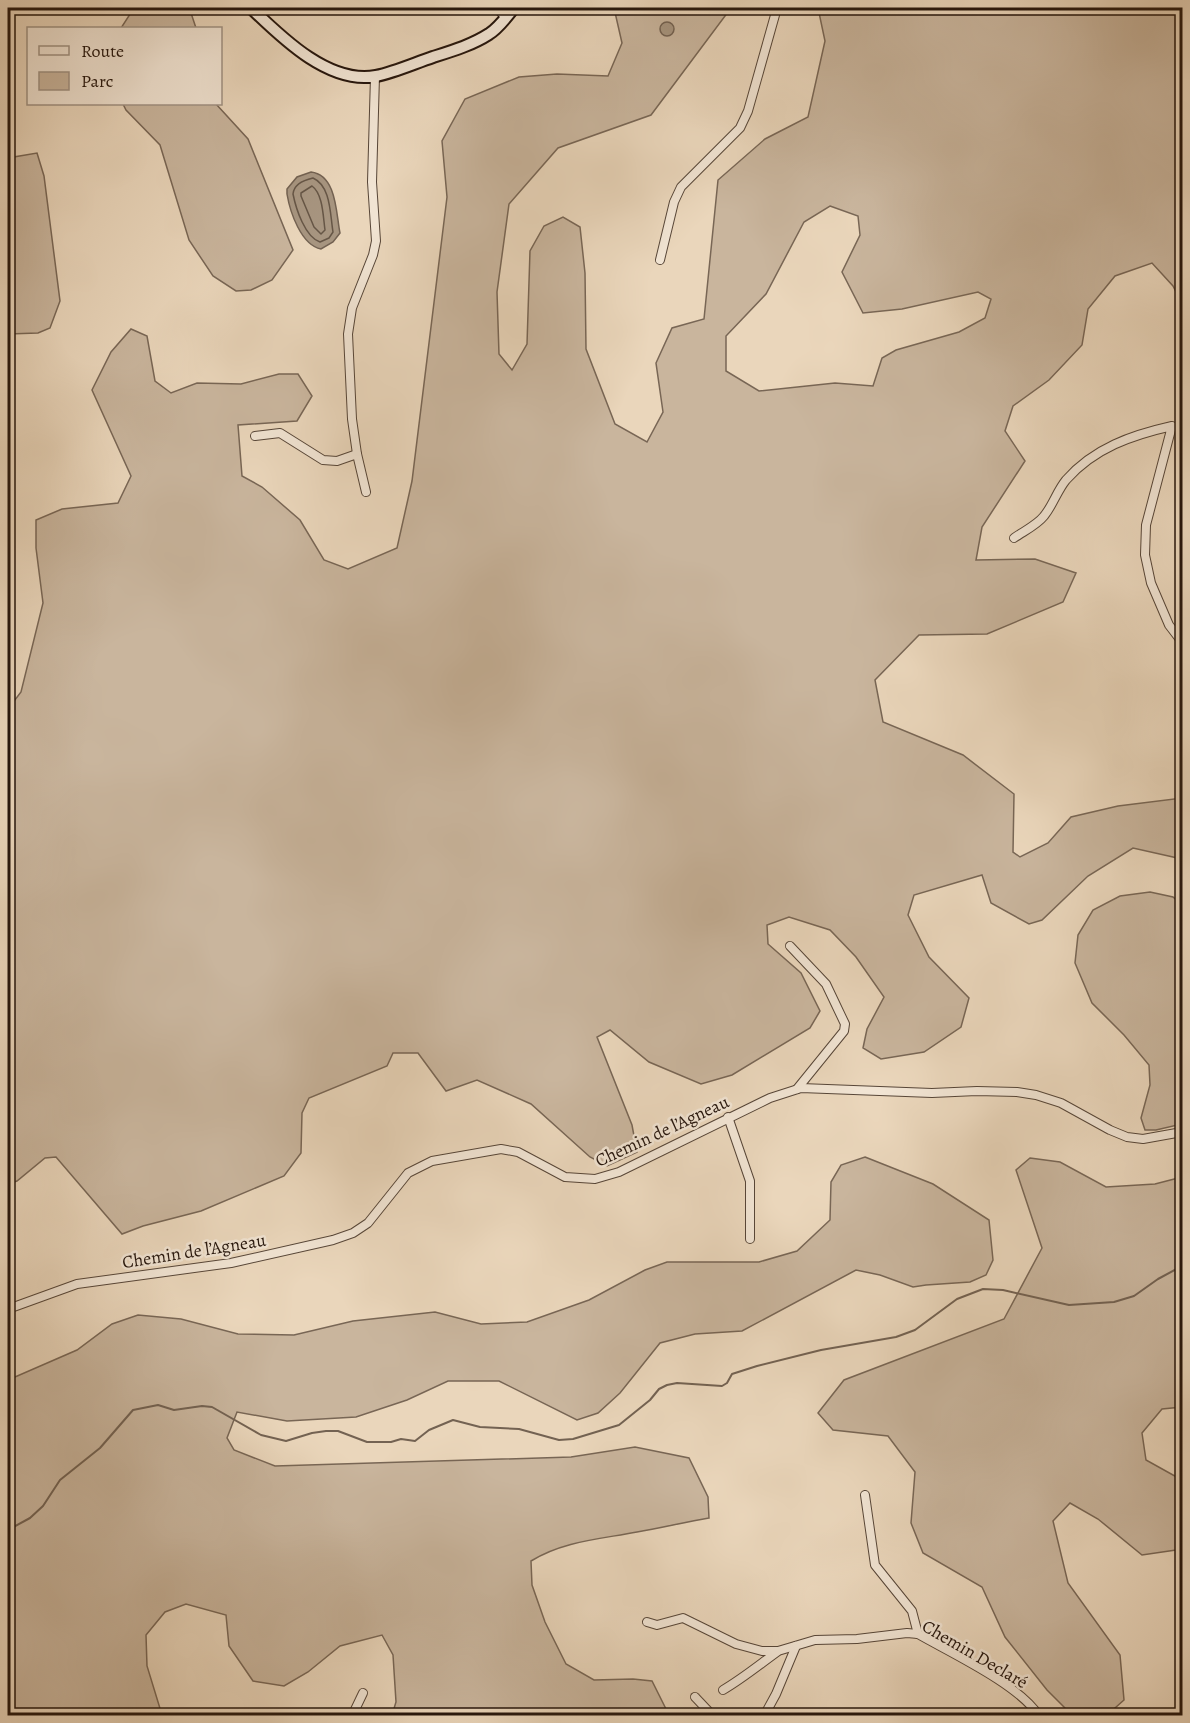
<svg xmlns="http://www.w3.org/2000/svg" width="1190" height="1723" viewBox="0 0 1190 1723" font-family="Alegreya,serif">
	<style>
		.green { fill: #c9b59d; stroke: #786655; stroke-width: 1.5; fill-rule: evenodd }
		.water { fill: #a79580; stroke: #736252; stroke-width: 1.5 }
		.lines { fill: none; stroke-linecap: round; stroke-linejoin: round }
		.shore { stroke: #665646; stroke-width: 1.5 }
		.stream { stroke: #736252; stroke-width: 2 }
		.minor-casing { stroke: #574638; stroke-width: 10 }
		.secondary-casing { stroke: #26160d; stroke-width: 14 }
		.minor { stroke: #f1e4d3; stroke-width: 8 }
		.secondary { stroke: #f1e4d3; stroke-width: 10 }
		.labels { text-anchor: middle; stroke-width: 5; stroke-linejoin: round; paint-order: stroke }
		.street-label { font-size: 18px; fill: #26160d; stroke: #f1e4d3 }
	</style>
	<rect width="100%" height="100%" fill="#ead6bb"/>
	<filter id="stains"><feTurbulence type="fractalNoise" baseFrequency=".00333" numOctaves="4"/><feColorMatrix values="0 0 0 0 .2 0 0 0 0 .09 0 0 0 0 .02 0 0 0 .5 -.17"/></filter>
	<radialGradient id="worn" r=".72"><stop offset=".6" stop-color="#630" stop-opacity="0"/><stop offset="1" stop-color="#630" stop-opacity=".3"/></radialGradient>
	<g class="green">
		<polygon points="139,8 186,8 190,10 196,28 121,28 132,11"/>
		<path d="M 614,8 L 731,8 L 651,115 L 558,148 L 509,204 L 497,292 L 499,354 L 512,370 L 527,344 L 530,251 L 544,226 L 563,217 L 580,227 L 585,273 L 586,349 L 615,424 L 647,442 L 663,412 L 656,363 L 672,328 L 704,319 L 718,180 L 765,139 L 808,117 L 825,41 L 818,8 L 1182,8 L 1182,304 L 1173,286 L 1152,263 L 1115,276 L 1088,309 L 1082,345 L 1049,380 L 1013,406 L 1005,431 L 1025,461 L 982,527 L 976,560 L 1035,559 L 1076,573 L 1063,602 L 987,634 L 919,635 L 875,680 L 883,722 L 963,755 L 1014,794 L 1013,852 L 1020,857 L 1048,843 L 1071,817 L 1118,806 L 1182,798 L 1182,859 L 1133,848 L 1088,876 L 1042,920 L 1029,924 L 991,903 L 982,875 L 914,895 L 908,915 L 929,957 L 969,998 L 961,1027 L 924,1052 L 881,1059 L 863,1048 L 867,1029 L 884,997 L 856,957 L 830,930 L 789,917 L 767,925 L 768,944 L 801,973 L 820,1011 L 810,1028 L 732,1075 L 701,1084 L 649,1062 L 610,1030 L 597,1037 L 632,1125 L 637,1152 L 607,1166 L 590,1157 L 531,1104 L 477,1080 L 446,1091 L 418,1053 L 393,1053 L 387,1066 L 309,1098 L 302,1113 L 301,1153 L 284,1176 L 201,1211 L 143,1226 L 122,1234 L 56,1157 L 45,1158 L 17,1181 L 8,1184 L 8,709 L 21,692 L 43,603 L 36,548 L 36,520 L 62,509 L 118,503 L 131,476 L 92,390 L 111,352 L 131,329 L 147,336 L 155,381 L 171,393 L 197,383 L 241,384 L 279,374 L 298,374 L 312,396 L 297,421 L 238,425 L 242,476 L 262,487 L 300,520 L 324,560 L 348,569 L 397,548 L 412,481 L 447,197 L 442,141 L 465,99 L 519,77 L 557,74 L 608,76 L 622,43 ZM 830,206 L 858,216 L 860,235 L 842,272 L 863,313 L 902,309 L 978,292 L 991,299 L 985,318 L 959,332 L 896,350 L 882,358 L 873,386 L 835,383 L 759,391 L 726,371 L 726,336 L 766,294 L 804,222 Z"/>
		<polygon points="123,104 216,104 248,139 293,250 272,280 251,290 236,291 213,276 189,240 160,145 126,110"/>
		<polygon points="37,153 44,176 60,301 50,328 38,333 8,334 8,158"/>
		<polygon points="1150,892 1173,897 1182,905 1182,1124 1156,1130 1145,1130 1141,1118 1150,1085 1149,1065 1124,1035 1092,1003 1075,963 1078,935 1093,910 1120,896"/>
		<path d="M 865,1157 L 933,1184 L 989,1220 L 993,1260 L 986,1275 L 970,1282 L 926,1285 L 913,1287 L 880,1275 L 856,1270 L 742,1331 L 695,1334 L 660,1343 L 620,1393 L 598,1413 L 577,1420 L 499,1381 L 448,1381 L 407,1400 L 356,1417 L 287,1421 L 237,1412 L 227,1438 L 234,1450 L 275,1466 L 571,1457 L 635,1447 L 689,1458 L 708,1497 L 709,1518 C 685,1522 661,1528 637,1532 C 601,1539 563,1541 531,1561 L 532,1585 L 545,1622 L 566,1664 L 594,1680 L 633,1679 L 652,1681 L 669,1715 L 392,1715 L 396,1702 L 393,1655 L 382,1635 L 340,1646 L 308,1672 L 284,1686 L 253,1681 L 229,1646 L 226,1615 L 186,1604 L 165,1612 L 146,1635 L 147,1666 L 162,1715 L 8,1715 L 8,1380 L 77,1350 L 112,1324 L 138,1315 L 181,1319 L 238,1334 L 294,1335 L 353,1321 L 435,1312 L 481,1324 L 527,1322 L 589,1300 L 645,1270 L 667,1262 L 759,1262 L 797,1251 L 830,1220 L 831,1182 L 841,1165 Z"/>
		<polygon points="1030,1158 1060,1162 1106,1187 1155,1184 1182,1177 1182,1407 1162,1409 1142,1433 1146,1460 1182,1480 1182,1547 1176,1550 1142,1555 1098,1519 1070,1503 1053,1521 1068,1583 1120,1655 1124,1700 1107,1715 1072,1715 1047,1690 1005,1637 982,1587 923,1553 911,1523 915,1472 888,1436 833,1430 818,1413 844,1380 1004,1319 1042,1248 1016,1170"/>
	</g>
	<g class="water">
		<circle cx="667" cy="29" r="7"/>
		<path d="M 311,172 C 337,175 336,214 340,233 L 333,242 L 321,249 C 301,245 290,212 287,194 L 287,189 L 297,177 Z"/>
	</g>
	<g class="lines">
		<g class="shore">
			<path d="M 313,178 C 331,186 330,214 333,232 L 329,238 L 320,242 C 305,237 296,209 293,194 C 294,184 304,180 313,178 Z"/>
			<path d="M 312,186 C 323,194 323,216 325,230 L 321,234 L 314,227 L 301,196 L 301,193 Z"/>
		</g>
		<polyline class="stream" points="8,1530 30,1518 43,1506 60,1480 100,1448 133,1410 158,1405 174,1410 202,1406 212,1407 261,1435 286,1441 312,1433 326,1431 338,1431 367,1442 391,1442 401,1439 415,1441 429,1430 453,1420 480,1427 519,1429 559,1440 573,1439 619,1425 650,1400 659,1389 667,1385 677,1383 722,1386 727,1383 732,1374 757,1366 821,1350 896,1337 915,1330 957,1299 983,1289 1003,1290 1069,1305 1114,1302 1134,1296 1158,1279 1182,1266"/>
		<g class="minor-casing">
			<g id="minor">
				<polyline points="496,8 506,17"/>
				<polyline points="660,260 674,202 681,187 740,128 748,111 777,8"/>
				<polyline points="255,436 280,433 323,460 337,461 357,454"/>
				<polyline points="366,492 357,454 352,419 348,334 352,308 373,255 376,241 372,182 375,76"/>
				<path d="M 1014,538 C 1024,531 1037,525 1044,516 C 1053,505 1057,491 1066,480 C 1094,448 1132,435 1172,426 L 1146,525 L 1145,555 L 1151,583 L 1169,625 L 1182,642"/>
				<polyline points="790,946 826,984 845,1024 844,1031 797,1089"/>
				<polyline points="728,1117 750,1181 750,1239"/>
				<polyline points="8,1309 77,1284 231,1263 333,1240 353,1233 368,1223 408,1173 432,1161 501,1149 518,1152 565,1177 595,1179 619,1172 770,1098 801,1088 932,1093 977,1091 1017,1092 1036,1095 1061,1103 1110,1130 1127,1137 1143,1139 1182,1132"/>
				<polyline points="865,1495 875,1565 912,1611 918,1634"/>
				<path d="M 647,1622 L 657,1625 L 683,1618 L 736,1644 L 762,1651 L 778,1651 L 815,1640 L 857,1639 L 907,1633 L 918,1634 C 951,1653 1020,1685 1039,1716"/>
				<path d="M 723,1690 C 742,1679 759,1665 777,1652"/>
				<polyline points="695,1697 713,1716"/>
				<polyline points="352,1716 363,1693"/>
				<polyline points="764,1716 776,1694 796,1646"/>
			</g>
		</g>
		<g class="secondary-casing">
			<path id="secondary" d="M 251,8 C 281,37 329,85 376,76 C 395,72 415,63 433,57 C 452,51 472,45 489,34 C 499,28 507,16 514,8"/>
		</g>
		<use href="#minor" class="minor"/>
		<use href="#secondary" class="secondary"/>
	</g>
	<g class="labels">
		<g class="street-label">
			<text transform="translate(662 1131) rotate(-25)" y="6">Chemin de l’Agneau</text>
			<text transform="translate(194 1251) rotate(-9)" y="6">Chemin de l’Agneau</text>
			<text transform="translate(975 1654) rotate(30)" y="6">Chemin Declaré</text>
		</g>
	</g>
	<rect width="1190" height="1723" fill="none" stroke="#ead6bb" stroke-width="30"/>
	<rect x="9" y="9" width="1172" height="1705" fill="none" stroke="#26160d" stroke-width="3"/>
	<rect x="15" y="15" width="1160" height="1693" fill="none" stroke="#26160d" stroke-width="1.5"/>
	<rect x="27" y="27" width="195" height="78" fill="#f1e4d3" stroke="#a09284" stroke-width="1.5"/>
	<rect x="39" y="46" width="30" height="9" fill="#f1e4d3" stroke="#a09284" stroke-width="1.5"/>
	<text x="81" y="57" font-size="18" fill="#26160d">Route</text>
	<rect x="39" y="72" width="30" height="18" fill="#c9b59d" stroke="#a09284" stroke-width="1.5"/>
	<text x="81" y="87" font-size="18" fill="#26160d">Parc</text>
	<rect width="100%" height="100%" filter="url(#stains)"/>
	<rect width="100%" height="100%" fill="url(#worn)"/>
</svg>
